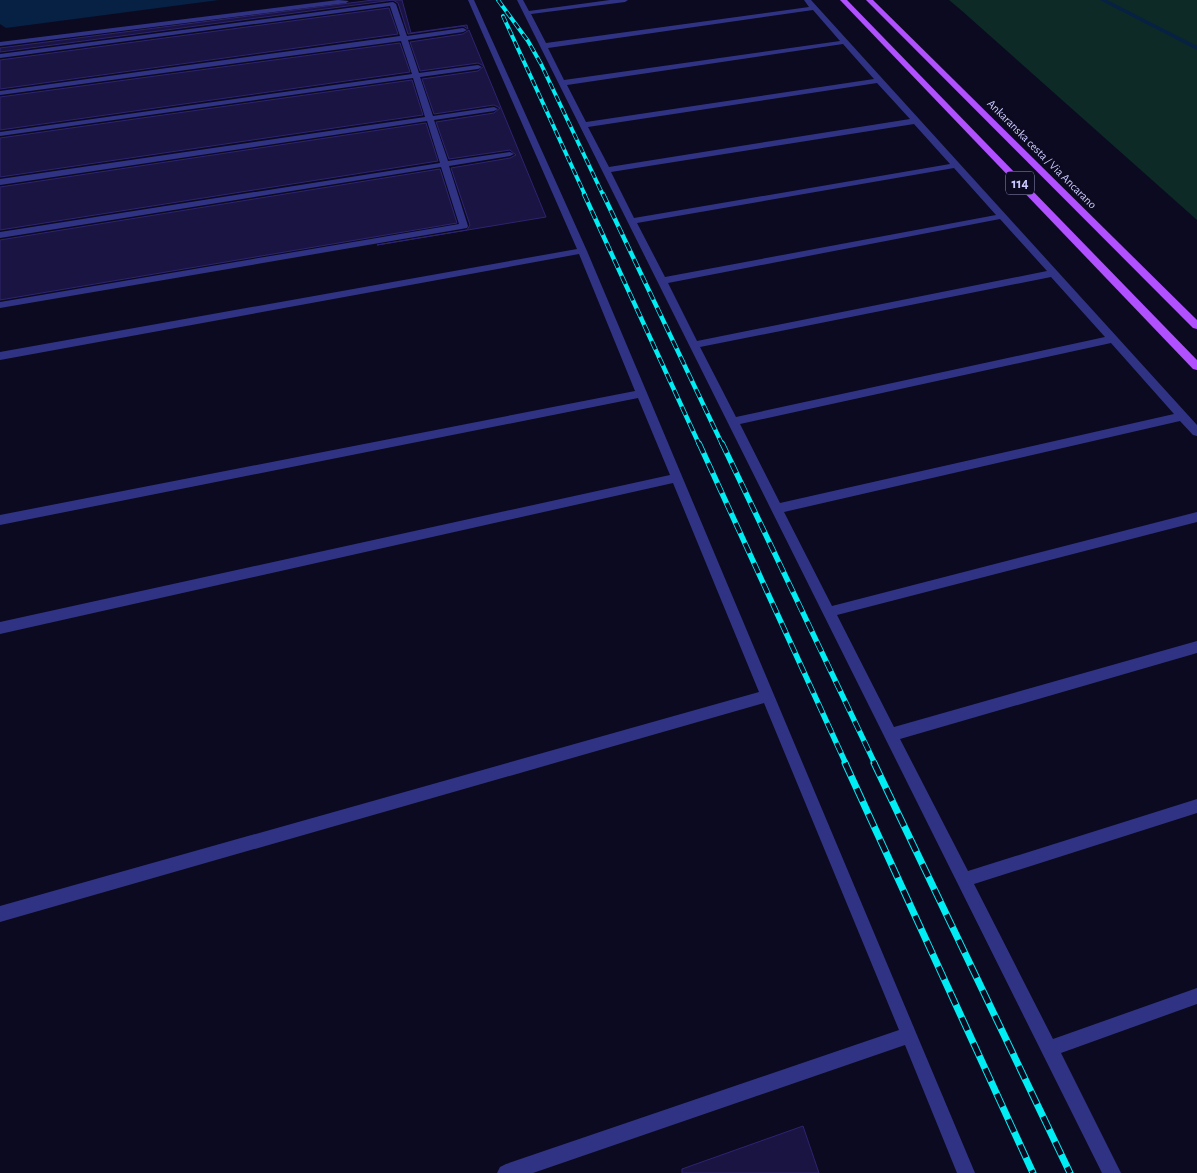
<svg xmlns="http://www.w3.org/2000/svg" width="1197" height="1173" viewBox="0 0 1197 1173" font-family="'Alegreya Sans',sans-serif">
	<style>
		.green { fill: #0d2a27 }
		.water { fill: #062143 }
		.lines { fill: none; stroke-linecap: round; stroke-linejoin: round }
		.stream { fill: #062143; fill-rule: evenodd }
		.building { fill: #1a1442; stroke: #2d2471 }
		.lane { fill: #303384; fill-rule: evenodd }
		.primary { fill: #b050ff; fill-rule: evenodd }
		.rail-far3-casing { stroke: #00edf4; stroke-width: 4 }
		.rail-far2-casing { stroke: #00edf4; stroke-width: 4.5 }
		.rail-far1-casing { stroke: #00edf4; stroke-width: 5.5 }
		.rail-casing { stroke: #00edf4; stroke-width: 7 }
		.rail-far3 { stroke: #0c0a20; stroke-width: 2.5; stroke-dasharray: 7; stroke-linecap: butt }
		.rail-far2 { stroke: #0c0a20; stroke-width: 3; stroke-dasharray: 9; stroke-linecap: butt }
		.rail-far1 { stroke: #0c0a20; stroke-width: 4; stroke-dasharray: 11; stroke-linecap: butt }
		.rail { stroke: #0c0a20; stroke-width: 5; stroke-dasharray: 14; stroke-linecap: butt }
		.labels { text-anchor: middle; stroke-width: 4.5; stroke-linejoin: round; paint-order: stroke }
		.far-street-label { font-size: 12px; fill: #cbc9ff; stroke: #0c0a20 }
		.shield { fill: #0c0a20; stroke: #9290bc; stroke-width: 1 }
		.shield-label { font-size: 14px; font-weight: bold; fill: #cbc9ff }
	</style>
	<rect width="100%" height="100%" fill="#0c0a20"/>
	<polygon class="green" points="949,0 1197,0 1197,220 961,10"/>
	<polygon class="water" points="0,0 219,0 6,28 0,24"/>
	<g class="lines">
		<polygon class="stream" points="1100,0 1107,0 1197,46 1197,50"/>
	</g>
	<g class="building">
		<polygon points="373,0 402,0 411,33 467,25 468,29 463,26 408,34 398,3 393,0 0,52 0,48"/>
		<polygon points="389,8 398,34 0,89 0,60"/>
		<polygon points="469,30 546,217 377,245 467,230 470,225 451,168 510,158 516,155 510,150 449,159 436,122 494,113 500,108 494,105 434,114 422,79 478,71 484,66 478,63 420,71 410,42 463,34"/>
		<polygon points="400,43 410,72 0,130 0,97"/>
		<polygon points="412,80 423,115 0,177 0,138"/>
		<polygon points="426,123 438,161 0,230 0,187"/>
		<polygon points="440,169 457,223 0,300 0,240"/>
		<polygon points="803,1126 819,1173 682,1173 682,1169"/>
	</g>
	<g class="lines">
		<g class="lane">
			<polygon points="338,0 349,1 346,3 0,46 0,42"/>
			<polygon points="468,0 474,0 587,251 647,393 975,1173 957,1173 905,1045 533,1173 497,1173 500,1167 506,1164 899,1030 764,703 0,922 0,906 759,692 673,483 0,634 0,622 670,475 638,398 0,525 0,515 635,391 579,254 0,360 0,352 577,249"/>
			<path d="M 517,0 L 523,0 L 529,11 L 610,0 L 628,0 L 625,2 L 531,14 L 546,43 L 809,7 L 804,0 L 811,0 L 1197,425 L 1197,436 L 1193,435 L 1180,421 L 784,512 L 832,606 L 1197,512 L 1197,522 L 837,615 L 894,727 L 1197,641 L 1197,653 L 900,739 L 968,871 L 1197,799 L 1197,813 L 974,884 L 1053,1039 L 1197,988 L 1197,1004 L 1061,1053 L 1121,1173 L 1102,1173 ZM 813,10 L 840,41 L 564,80 L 548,48 ZM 843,44 L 874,79 L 586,122 L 567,85 ZM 877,83 L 910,119 L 609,167 L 588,127 ZM 914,124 L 950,164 L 634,218 L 611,172 ZM 954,168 L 996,215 L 665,277 L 637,223 ZM 1000,219 L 1047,271 L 697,341 L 668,283 ZM 1051,277 L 1105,337 L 736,417 L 700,347 ZM 1111,343 L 1174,414 L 780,503 L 740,424 Z"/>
			<polygon points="393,2 396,4 407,36 463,28 467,30 463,32 408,40 419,73 478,65 482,67 478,69 420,77 433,116 494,107 498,109 494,111 434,120 448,161 510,152 514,154 510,156 449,166 468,226 467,228 0,308 0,302 459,224 441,167 0,238 0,232 440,163 427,121 0,185 0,179 425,117 413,78 0,136 0,132 412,74 401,41 0,95 0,91 400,36 390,6 0,58 0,54"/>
		</g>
		<g class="primary">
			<polygon points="840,0 847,0 1197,360 1197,370 1193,369"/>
			<polygon points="866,0 873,0 1197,320 1197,329 1193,328"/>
		</g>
		<g class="rail-far3-casing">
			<g id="rail-far3">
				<polyline points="498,0 528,41 541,64 603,195"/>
				<polyline points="503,16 585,195"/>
			</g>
		</g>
		<g class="rail-far2-casing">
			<g id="rail-far2">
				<polyline points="584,194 699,444"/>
				<polyline points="603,194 722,444"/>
			</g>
		</g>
		<g class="rail-far1-casing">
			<g id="rail-far1">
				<polyline points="699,443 846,764"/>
				<polyline points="722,443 875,764"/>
			</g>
		</g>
		<g class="rail-casing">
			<g id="rail">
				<polyline points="845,763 1033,1173"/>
				<polyline points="874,763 1070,1173"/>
			</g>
		</g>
		<use href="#rail-far3" class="rail-far3"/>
		<use href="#rail-far2" class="rail-far2"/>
		<use href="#rail-far1" class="rail-far1"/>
		<use href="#rail" class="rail"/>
	</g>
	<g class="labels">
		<g class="far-street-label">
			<text transform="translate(1042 154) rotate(45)" y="4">Ankaranska cesta / Via Ancarano</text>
		</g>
		<rect class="shield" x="1006" y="171.5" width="28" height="23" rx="4"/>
		<g class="shield-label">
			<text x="1020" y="188">114</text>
		</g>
	</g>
</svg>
